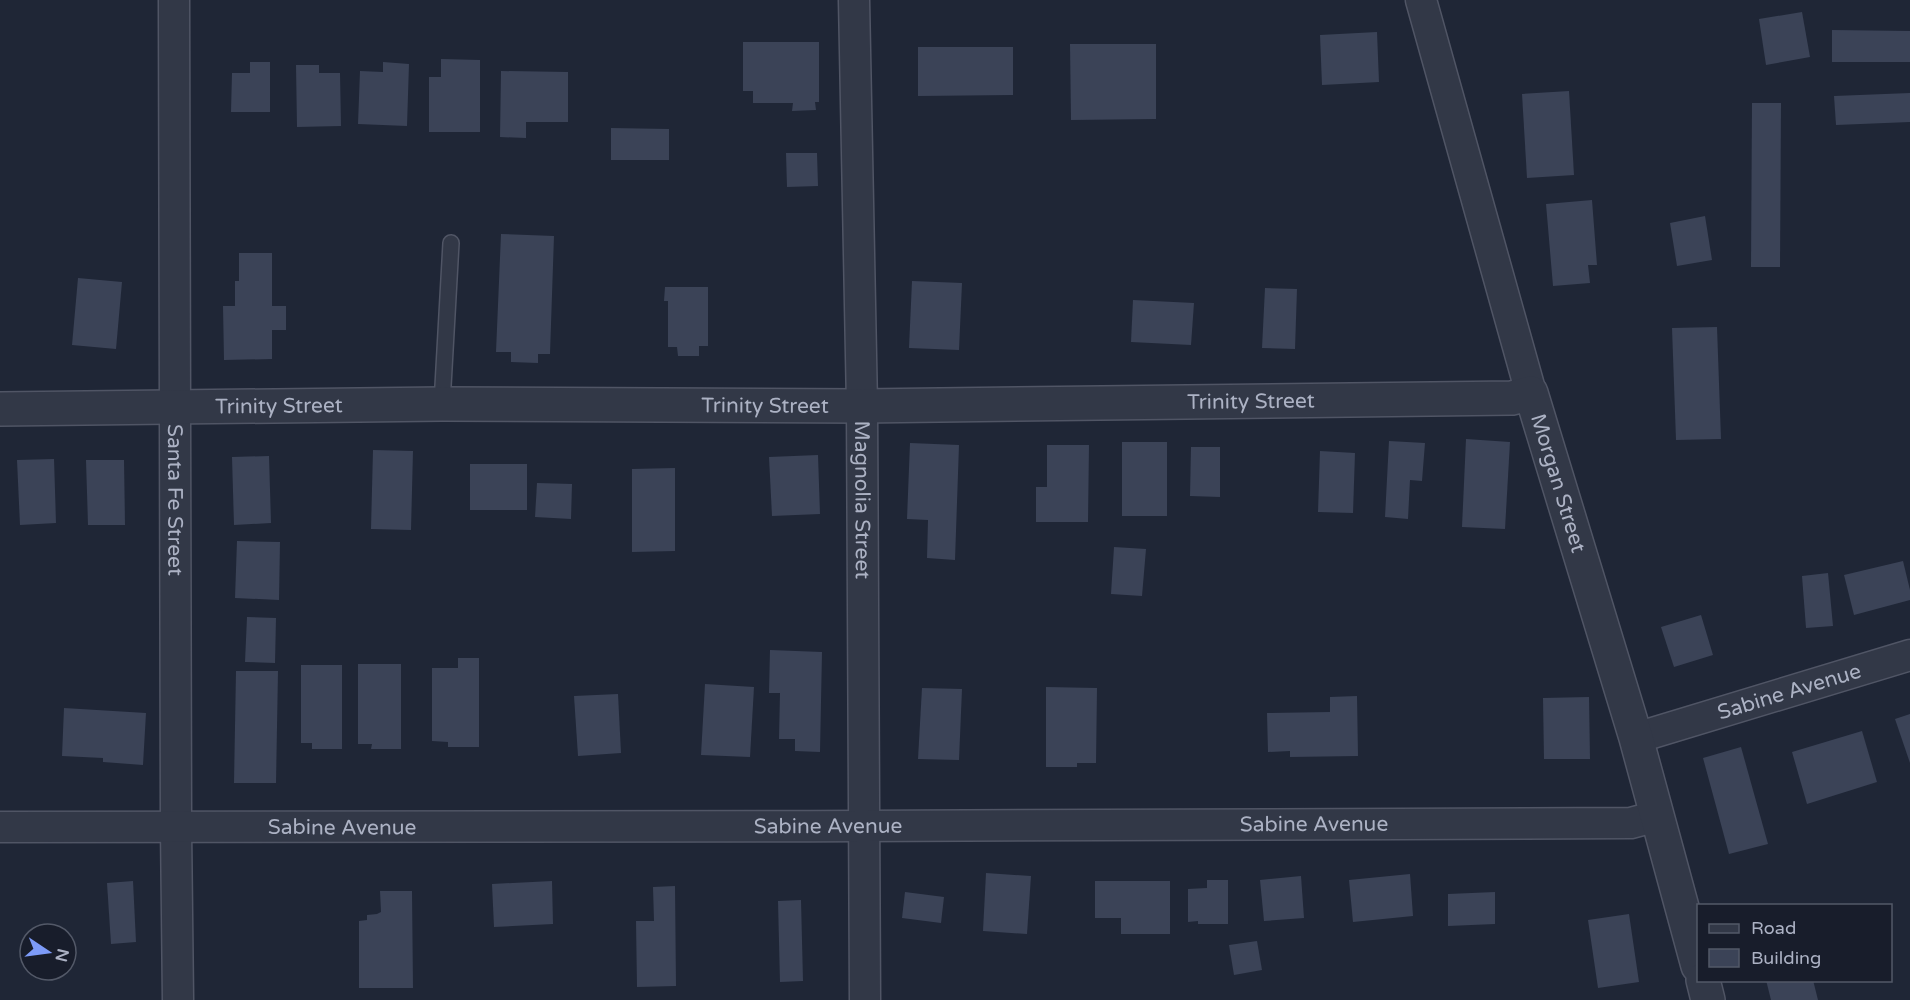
<svg xmlns="http://www.w3.org/2000/svg" width="1910" height="1000" viewBox="0 0 1910 1000" font-family="'Varela Round',sans-serif">
	<style>
		.building { fill: #3b4357 }
		.lines { fill: none; stroke-linecap: round; stroke-linejoin: round }
		.service-casing { stroke: #505565; stroke-width: 18 }
		.minor-casing { stroke: #505565; stroke-width: 33 }
		.tertiary-casing { stroke: #505565; stroke-width: 36 }
		.service { stroke: #323847; stroke-width: 15 }
		.minor { stroke: #323847; stroke-width: 30 }
		.tertiary { stroke: #323847; stroke-width: 33 }
		.labels { text-anchor: middle; stroke-width: 4.5; stroke-linejoin: round; paint-order: stroke }
		.street-label { font-size: 21px; fill: #acb2c4; stroke: #181d2b }
	</style>
	<rect width="100%" height="100%" fill="#1f2636"/>
	<g class="building">
		<polygon points="1802,12 1810,57 1766,65 1759,19"/>
		<polygon points="1832,30 1910,31 1910,62 1832,62"/>
		<polygon points="1377,32 1379,82 1322,85 1320,35"/>
		<polygon points="743,42 819,42 819,102 815,102 816,110 792,111 793,103 753,103 753,91 743,91"/>
		<polygon points="1070,44 1156,44 1156,119 1071,120"/>
		<polygon points="918,47 1013,47 1013,95 918,96"/>
		<polygon points="441,59 480,60 480,132 429,132 429,77 441,77"/>
		<polygon points="250,62 270,62 270,112 231,112 232,73 250,73"/>
		<polygon points="383,62 409,64 407,126 358,124 360,71 383,72"/>
		<polygon points="296,65 319,65 319,73 340,73 341,126 297,127"/>
		<polygon points="501,71 568,72 568,122 526,122 526,138 500,137"/>
		<polygon points="1569,91 1574,175 1527,178 1522,94"/>
		<polygon points="1910,93 1910,122 1836,125 1834,96"/>
		<polygon points="1752,103 1781,103 1780,267 1751,267"/>
		<polygon points="611,128 669,129 669,160 611,160"/>
		<polygon points="786,153 817,153 818,186 787,187"/>
		<polygon points="1592,200 1597,265 1588,265 1590,283 1553,286 1546,204"/>
		<polygon points="1705,216 1712,260 1677,266 1670,223"/>
		<polygon points="501,234 554,236 550,354 538,354 538,363 511,362 511,352 496,352"/>
		<polygon points="239,253 272,253 272,306 286,306 286,330 272,330 272,359 224,360 223,306 235,306 235,281 239,281"/>
		<polygon points="78,278 122,282 116,349 72,345"/>
		<polygon points="912,281 962,283 959,350 909,348"/>
		<polygon points="665,287 708,287 708,346 699,346 699,356 678,356 677,347 668,347 668,301 664,301"/>
		<polygon points="1265,288 1297,289 1295,349 1262,348"/>
		<polygon points="1133,300 1194,303 1191,345 1131,342"/>
		<polygon points="1717,327 1721,439 1676,440 1672,328"/>
		<polygon points="1466,439 1510,442 1505,529 1462,527"/>
		<polygon points="1389,441 1425,443 1422,481 1410,480 1408,519 1385,517"/>
		<rect x="1122" y="442" width="45" height="74"/>
		<polygon points="910,443 959,445 955,560 927,558 928,520 907,519"/>
		<polygon points="1047,445 1089,445 1088,522 1036,522 1036,487 1047,487"/>
		<polygon points="1191,447 1220,447 1220,497 1190,496"/>
		<polygon points="373,450 413,451 411,530 371,529"/>
		<polygon points="1320,451 1355,453 1353,513 1318,512"/>
		<polygon points="818,455 820,514 772,516 769,457"/>
		<polygon points="269,456 271,523 234,525 232,457"/>
		<polygon points="54,459 56,523 20,525 17,460"/>
		<polygon points="86,460 124,460 125,525 88,525"/>
		<rect x="470" y="464" width="57" height="46"/>
		<polygon points="675,468 675,551 632,552 632,469"/>
		<polygon points="537,483 572,484 571,519 535,517"/>
		<polygon points="237,541 280,542 279,600 235,598"/>
		<polygon points="1114,547 1146,549 1142,596 1111,594"/>
		<polygon points="1903,561 1910,590 1910,600 1854,615 1844,575"/>
		<polygon points="1828,573 1833,626 1806,628 1802,576"/>
		<polygon points="1701,615 1713,655 1674,667 1661,627"/>
		<polygon points="247,617 276,618 275,663 245,662"/>
		<polygon points="770,650 822,652 820,752 795,751 795,739 779,739 780,693 769,693"/>
		<polygon points="458,658 479,658 479,747 448,747 448,742 432,741 432,668 458,668"/>
		<polygon points="358,664 401,664 401,749 371,749 372,744 358,744"/>
		<polygon points="301,665 342,665 342,749 312,749 312,743 301,743"/>
		<polygon points="236,671 278,671 276,783 234,783"/>
		<polygon points="705,684 754,687 750,757 701,755"/>
		<polygon points="1046,687 1097,688 1096,763 1077,763 1077,767 1046,767"/>
		<polygon points="922,688 962,689 959,760 918,759"/>
		<polygon points="618,694 621,753 578,756 574,696"/>
		<polygon points="1357,696 1358,756 1290,757 1290,751 1268,752 1267,713 1330,712 1330,697"/>
		<polygon points="1589,697 1590,759 1544,759 1543,698"/>
		<polygon points="64,708 146,713 143,765 103,762 103,758 62,756"/>
		<polygon points="1910,714 1910,763 1895,719"/>
		<polygon points="1862,731 1877,782 1807,804 1792,752"/>
		<polygon points="1741,747 1768,844 1729,854 1703,758"/>
		<polygon points="986,873 1031,876 1027,934 983,931"/>
		<polygon points="1410,874 1413,916 1353,922 1349,880"/>
		<polygon points="1301,876 1304,918 1264,921 1260,880"/>
		<polygon points="1207,880 1228,880 1228,924 1198,924 1198,921 1188,922 1188,889 1207,888"/>
		<polygon points="133,881 136,942 111,944 107,883"/>
		<polygon points="552,881 553,924 494,927 492,884"/>
		<polygon points="1095,881 1170,881 1170,934 1121,934 1121,918 1095,918"/>
		<polygon points="675,886 676,986 637,987 636,921 654,921 653,887"/>
		<polygon points="380,891 412,891 413,988 359,988 359,921 367,920 367,915 377,914 381,912"/>
		<polygon points="905,892 944,897 941,923 902,918"/>
		<polygon points="1495,892 1495,924 1448,926 1448,894"/>
		<polygon points="801,900 803,981 780,982 778,901"/>
		<polygon points="1629,914 1639,982 1598,988 1588,920"/>
		<polygon points="1257,941 1262,970 1234,975 1229,945"/>
		<polygon points="1766,980 1813,980 1818,1000 1771,1000"/>
	</g>
	<g class="lines">
		<g class="service-casing">
			<polyline id="service" points="442,404 451,243"/>
		</g>
		<g class="minor-casing">
			<g id="minor">
				<path id="s1" d="M 174,0 L 176,828 L 178,1000"/>
				<path id="s2" d="M 854,0 L 862,406 L 865,1000"/>
				<polyline points="1421,0 1531,393"/>
				<path id="s3" d="M 1636,738 L 1910,655"/>
				<path id="s4" d="M 0,827 C 544,829 1087,824 1631,823 L 1657,816"/>
			</g>
		</g>
		<g class="tertiary-casing">
			<g id="tertiary">
				<path id="s5" d="M 0,409 L 442,404 L 862,406 L 1512,398 L 1531,393 L 1636,738 L 1698,966"/>
				<polyline points="1703,980 1708,1000"/>
			</g>
		</g>
		<use href="#service" class="service"/>
		<use href="#minor" class="minor"/>
		<use href="#tertiary" class="tertiary"/>
	</g>
	<g class="labels">
		<g class="street-label">
			<text dy="7" stroke="none"><textPath href="#s5" startOffset="1251">Trinity Street</textPath></text>
			<text dy="7" stroke="none"><textPath href="#s5" startOffset="279">Trinity Street</textPath></text>
			<text dy="7" stroke="none"><textPath href="#s5" startOffset="765">Trinity Street</textPath></text>
			<text dy="7" stroke="none"><textPath href="#s5" startOffset="1626">Morgan Street</textPath></text>
			<text dy="7" stroke="none"><textPath href="#s1" startOffset="500">Santa Fe Street</textPath></text>
			<text dy="7" stroke="none"><textPath href="#s2" startOffset="500">Magnolia Street</textPath></text>
			<text dy="7" stroke="none"><textPath href="#s3" startOffset="160">Sabine Avenue</textPath></text>
			<text dy="7" stroke="none"><textPath href="#s4" startOffset="1314">Sabine Avenue</textPath></text>
			<text dy="7" stroke="none"><textPath href="#s4" startOffset="828">Sabine Avenue</textPath></text>
			<text dy="7" stroke="none"><textPath href="#s4" startOffset="342">Sabine Avenue</textPath></text>
		</g>
	</g>
	<rect x="1697" y="904" width="195" height="78" fill="#181d2b" stroke="#535968" stroke-width="1.5"/>
	<rect x="1709" y="924" width="30" height="9" fill="#323847" stroke="#535968" stroke-width="1.5"/>
	<text x="1751" y="934" font-size="18" fill="#acb2c4">Road</text>
	<rect x="1709" y="949" width="30" height="18" fill="#3b4357" stroke="#535968" stroke-width="1.5"/>
	<text x="1751" y="964" font-size="18" fill="#acb2c4">Building</text>
	<g transform="translate(48 952) rotate(103)"><circle r="28" fill="#181d2b" stroke="#535968" stroke-width="1.5"/>
	<path d="M0-4.5L10 22L0 15L-10 22Z" fill="#7d9bf8"/>
	<text y="-9" font-size="16" font-weight="bold" text-anchor="middle" fill="#acb2c4">N</text>
	</g>
</svg>
